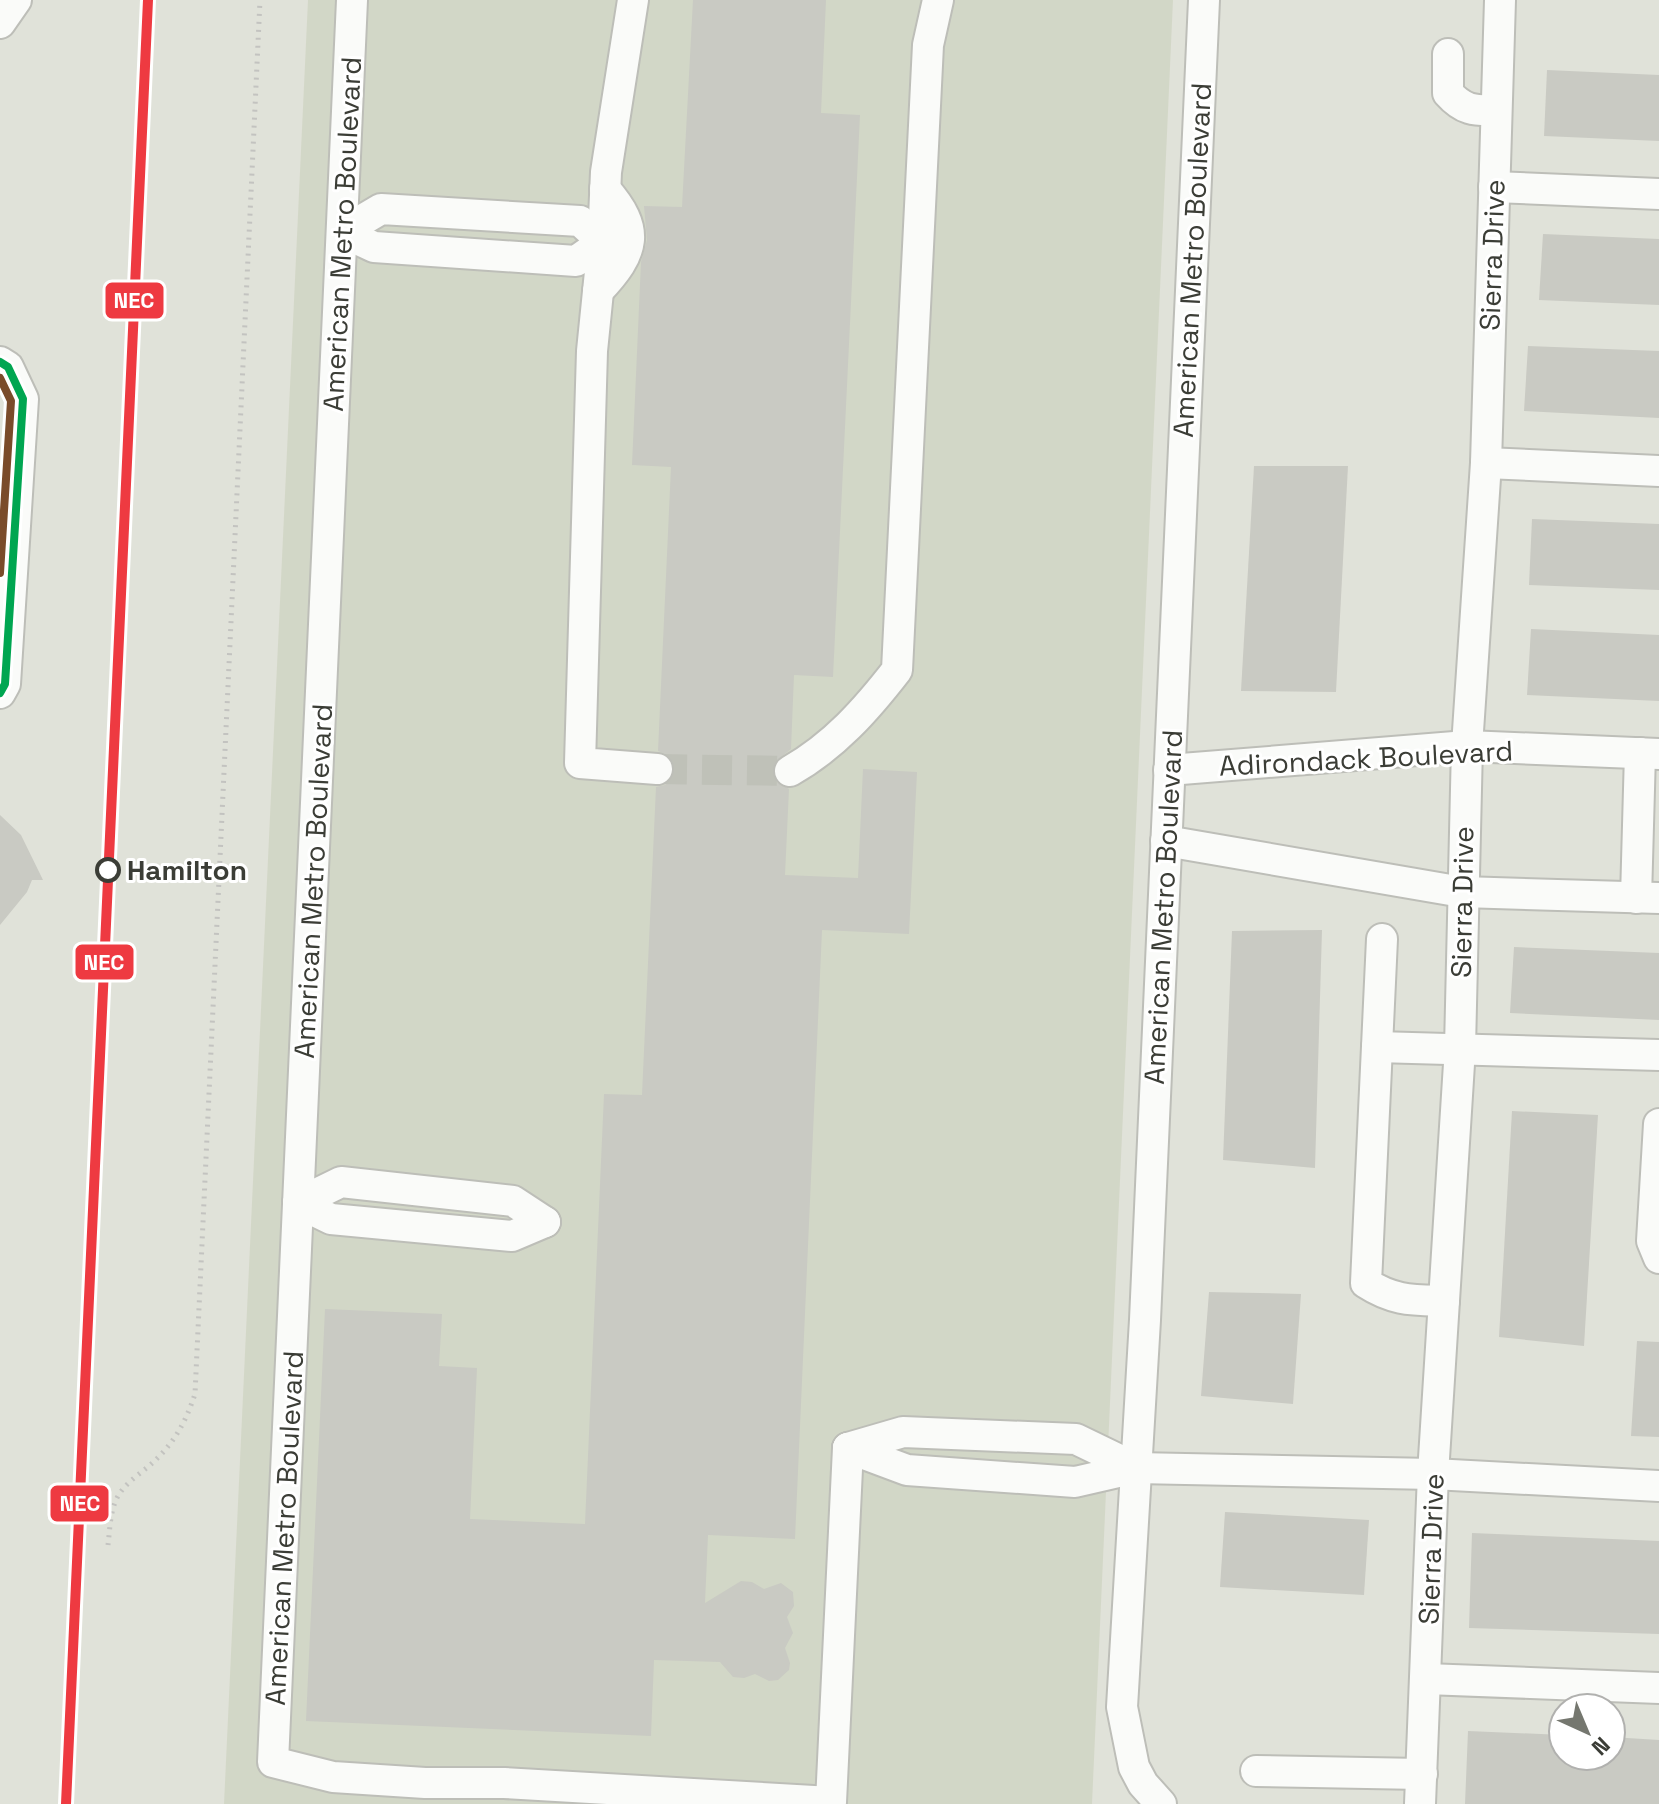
<svg xmlns="http://www.w3.org/2000/svg" width="1659" height="1804" viewBox="0 0 1659 1804" font-family="'Space Grotesk',sans-serif">
	<style>
		.built { fill: #d2d7c7 }
		.building { fill: #c9cac3 }
		.lines { fill: none; stroke-linecap: round; stroke-linejoin: round }
		.minor-tunnel { stroke: #bfc1b8; stroke-width: 30; stroke-dasharray: 30 15; stroke-linecap: butt }
		.minor-casing { stroke: #bdbeb8; stroke-width: 34 }
		.path { stroke: #c3c3c0; stroke-width: 5; stroke-dasharray: 2 6; stroke-linecap: butt }
		.minor { stroke: #fafbf9; stroke-width: 30 }
		.bus-1-casing { stroke: #fff; stroke-width: 14 }
		.bus-2-casing { stroke: #fff; stroke-width: 14 }
		.bus-1 { stroke: #00a651; stroke-width: 8 }
		.bus-2 { stroke: #7a4b2a; stroke-width: 8 }
		.rail-1-casing { stroke: #fff; stroke-width: 16 }
		.rail-1 { stroke: #ee3a41; stroke-width: 10 }
		.stop-dot { fill: #fff; stroke: #3b3d36; stroke-width: 4 }
		.labels { text-anchor: middle; stroke-width: 6; stroke-linejoin: round; paint-order: stroke }
		.street-label { font-size: 28px; fill: #3b3d36; stroke: #fff }
		.stop-label { font-size: 28px; font-weight: bold; fill: #3b3d36; stroke: #fff; text-anchor: start }
		.line-badge { stroke: #fff; stroke-width: 3 }
		.badge-label { font-size: 22px; text-anchor: middle; font-weight: bold; fill: #fff }
	</style>
	<rect width="100%" height="100%" fill="#e0e2d9"/>
	<polygon class="built" points="308,0 1173,0 1092,1804 224,1804"/>
	<g class="building">
		<polygon points="693,0 826,0 821,113 860,115 833,677 794,675 791,749 775,762 772,771 775,781 789,789 785,875 858,878 863,769 917,772 909,934 822,930 795,1539 708,1535 705,1603 741,1581 752,1582 764,1589 781,1583 793,1592 794,1606 787,1617 793,1633 785,1648 790,1663 789,1670 778,1680 769,1681 755,1674 744,1678 733,1677 720,1662 654,1660 651,1736 306,1721 325,1309 442,1314 439,1366 477,1368 470,1519 585,1524 604,1094 642,1095 656,787 665,785 671,780 675,770 673,761 668,755 658,751 671,467 632,465 641,262 647,240 644,206 682,207"/>
		<polygon points="1547,70 1659,75 1659,141 1544,136"/>
		<polygon points="1543,234 1659,239 1659,305 1539,300"/>
		<polygon points="1528,346 1659,351 1659,418 1524,411"/>
		<polygon points="1254,466 1348,466 1336,692 1241,691"/>
		<polygon points="1532,519 1659,524 1659,590 1529,585"/>
		<polygon points="1531,629 1659,635 1659,701 1527,695"/>
		<polygon points="0,815 21,835 43,880 32,880 27,892 0,925"/>
		<polygon points="1322,930 1315,1168 1223,1160 1232,931"/>
		<polygon points="1514,947 1659,953 1659,1020 1510,1013"/>
		<polygon points="1512,1111 1598,1115 1584,1346 1499,1337"/>
		<polygon points="1209,1292 1301,1294 1293,1404 1201,1396"/>
		<polygon points="1637,1341 1659,1342 1659,1437 1631,1436"/>
		<polygon points="1225,1512 1369,1520 1364,1595 1220,1587"/>
		<polygon points="1472,1533 1659,1541 1659,1634 1469,1628"/>
		<polygon points="1468,1731 1563,1735 1563,1756 1611,1756 1611,1737 1659,1740 1659,1804 1465,1804"/>
	</g>
	<g class="lines">
		<polyline class="minor-tunnel" points="657,769 790,771"/>
		<g class="minor-casing">
			<g id="minor">
				<polyline points="352,0 273,1762 333,1777 425,1783 504,1783 831,1802 848,1448"/>
				<polyline points="633,0 606,172 603,242 592,351 580,763 657,769"/>
				<polyline points="0,23 16,0"/>
				<path d="M 1448,54 L 1448,93 C 1463,110 1474,111 1496,110"/>
				<polyline points="1494,187 1659,194"/>
				<polyline points="342,232 381,209 580,221 603,242"/>
				<polyline points="342,232 374,247 576,261 603,242"/>
				<path d="M 598,291 C 635,252 641,230 605,189"/>
				<polyline points="0,362 8,367 23,399 5,684 0,693"/>
				<polyline points="1486,463 1659,471"/>
				<polyline points="1169,770 1467,746 1659,754"/>
				<path d="M 790,771 C 834,746 866,710 897,670 L 928,45 L 938,0"/>
				<polyline points="1166,841 1462,892 1659,898"/>
				<polyline points="1636,898 1640,753"/>
				<path d="M 1382,939 L 1366,1283 C 1394,1301 1412,1300 1444,1301"/>
				<polyline points="1377,1047 1659,1055"/>
				<polyline points="1659,1124 1652,1241 1659,1258"/>
				<polyline points="298,1203 341,1182 513,1201 545,1222"/>
				<polyline points="298,1203 331,1219 512,1236 545,1222"/>
				<polyline points="848,1448 907,1470 1075,1482 1136,1468 1433,1474 1659,1486"/>
				<polyline points="848,1448 903,1432 1076,1439 1136,1468"/>
				<polyline points="1426,1679 1659,1688"/>
				<polyline points="1256,1771 1422,1774"/>
				<polyline points="1161,1804 1143,1784 1134,1767 1122,1707 1145,1320 1204,0"/>
				<polyline points="1420,1804 1433,1474 1460,1048 1467,746 1486,463 1500,0"/>
			</g>
		</g>
		<path class="path" d="M 108,1545 C 110,1529 110,1510 118,1496 C 125,1484 138,1475 149,1466 C 173,1445 185,1424 195,1394 L 260,0"/>
		<use href="#minor" class="minor"/>
		<g class="bus-1-casing">
			<polyline id="bus-1" points="0,362 8,367 23,399 5,684 0,693"/>
		</g>
		<g class="bus-2-casing">
			<polyline id="bus-2" points="0,378 11,401 0,573"/>
		</g>
		<use href="#bus-1" class="bus-1"/>
		<use href="#bus-2" class="bus-2"/>
		<g class="rail-1-casing">
			<polyline id="rail-1" points="66,1804 148,0"/>
		</g>
		<use href="#rail-1" class="rail-1"/>
	</g>
	<circle class="stop-dot" cx="108" cy="870" r="11"/>
	<g class="labels">
		<g class="street-label">
			<text transform="translate(342 234) rotate(-87)" y="10">American Metro Boulevard</text>
			<text transform="translate(1492 255) rotate(-88)" y="10">Sierra Drive</text>
			<text transform="translate(1192 260) rotate(-87)" y="10">American Metro Boulevard</text>
			<text transform="translate(1366 758) rotate(-3)" y="10">Adirondack Boulevard</text>
			<text transform="translate(313 881) rotate(-87)" y="10">American Metro Boulevard</text>
			<text transform="translate(1462 902) rotate(-89)" y="10">Sierra Drive</text>
			<text transform="translate(1163 907) rotate(-87)" y="10">American Metro Boulevard</text>
			<text transform="translate(284 1528) rotate(-87)" y="10">American Metro Boulevard</text>
			<text transform="translate(1431 1549) rotate(-88)" y="10">Sierra Drive</text>
		</g>
		<g class="stop-label">
			<text x="127" y="880">Hamilton</text>
		</g>
	</g>
	<g class="line-badge">
		<rect x="104" y="281" width="61" height="39" rx="8" fill="#ee3a41"/>
		<rect x="74" y="943" width="61" height="38" rx="8" fill="#ee3a41"/>
		<rect x="49" y="1484" width="61" height="39" rx="8" fill="#ee3a41"/>
	</g>
	<g class="badge-label">
		<text x="134" y="308">NEC</text>
		<text x="104" y="970">NEC</text>
		<text x="80" y="1511">NEC</text>
	</g>
	<g transform="translate(1587 1732) rotate(136)"><circle r="38" fill="#ffffff" stroke="#b1b1af" stroke-width="2"/>
	<path d="M0-6L14 30L0 20L-14 30Z" fill="#75776f"/>
	<text y="-12" font-size="22" font-weight="bold" text-anchor="middle" fill="#3b3d36">N</text>
	</g>
</svg>
